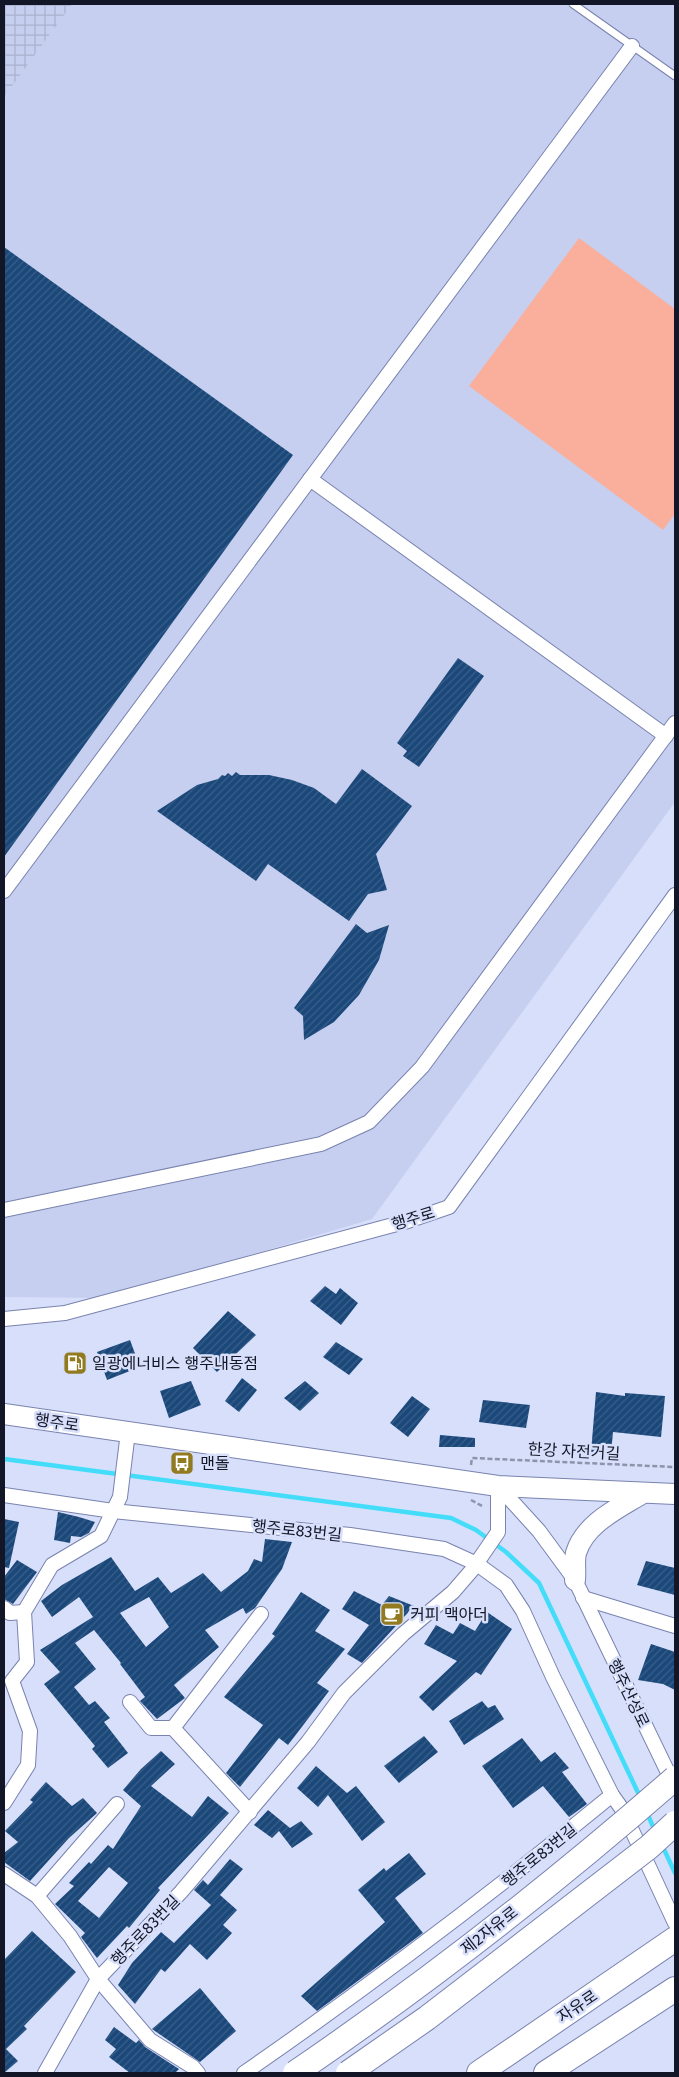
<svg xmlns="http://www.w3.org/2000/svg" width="679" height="2077" viewBox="0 0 679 2077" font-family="'Fira Sans','Noto Sans KR',sans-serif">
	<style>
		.built { fill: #c6cfef }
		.industrial { fill: url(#industrial-grid) }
		.grass { fill: #faaf9d }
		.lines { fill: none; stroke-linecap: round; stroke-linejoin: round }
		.stream { stroke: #43ddfa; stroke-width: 4.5 }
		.building { fill: url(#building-hatch); fill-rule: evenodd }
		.service-casing { stroke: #7983af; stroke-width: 9 }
		.minor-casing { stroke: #7983af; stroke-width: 16 }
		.secondary-casing { stroke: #7983af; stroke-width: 22 }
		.trunk-casing { stroke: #7983af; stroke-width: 26 }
		.path { stroke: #8d94ab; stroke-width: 2.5; stroke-dasharray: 5 2.5; stroke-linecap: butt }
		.service { stroke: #fff; stroke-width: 7 }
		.minor { stroke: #fff; stroke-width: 14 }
		.secondary { stroke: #fff; stroke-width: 20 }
		.trunk { stroke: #fff; stroke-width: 24 }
		.trunk-bridge-casing { stroke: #7983af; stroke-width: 26; stroke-linecap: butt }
		.trunk-bridge { stroke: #fff; stroke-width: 24 }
		.labels { text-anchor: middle; stroke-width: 5; stroke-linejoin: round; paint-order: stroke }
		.street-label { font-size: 16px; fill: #121626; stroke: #d7dffb }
		.poi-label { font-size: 16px; fill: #121626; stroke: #d7dffb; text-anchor: start }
	</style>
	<defs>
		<pattern id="industrial-grid" width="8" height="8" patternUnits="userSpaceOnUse" patternTransform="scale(1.25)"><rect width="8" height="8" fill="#c6cfef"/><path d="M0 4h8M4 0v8" fill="none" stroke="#a9b1cd"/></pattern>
		<pattern id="building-hatch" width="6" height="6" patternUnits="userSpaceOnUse" patternTransform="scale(1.25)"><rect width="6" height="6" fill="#1b487a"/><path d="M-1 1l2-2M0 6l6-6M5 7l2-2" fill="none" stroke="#3a5f88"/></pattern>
	</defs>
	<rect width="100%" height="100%" fill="#d7dffb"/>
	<polygon class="built" points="4,4 675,4 675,802 372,1219 106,1298 4,1297"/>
	<polygon class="industrial" points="4,4 72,4 4,97"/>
	<polygon class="grass" points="579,238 675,309 675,514 663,530 469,386"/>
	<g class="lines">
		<g class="stream">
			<polyline points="4,1459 451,1518 476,1530 506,1552 539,1583 641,1799"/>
			<polyline points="647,1813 655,1831"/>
			<polyline points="662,1845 675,1873"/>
		</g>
	</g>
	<g class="building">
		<polygon points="4,247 293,455 4,857"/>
		<polygon points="458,658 484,676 419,767 403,756 407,751 397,743"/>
		<polygon points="362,769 412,806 376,854 387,890 368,894 349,921 268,864 256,881 157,811 197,785 218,779 222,775 225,776 228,773 232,776 236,772 240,775 269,775 292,780 314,788 336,804"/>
		<polygon points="356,924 367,933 389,925 379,960 359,995 334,1022 304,1040 303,1016 294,1008"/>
		<polygon points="325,1286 336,1294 340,1288 358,1303 341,1325 310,1301"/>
		<polygon points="228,1311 256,1335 217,1372 193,1348"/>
		<polygon points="130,1340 140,1367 107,1380 97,1352"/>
		<polygon points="336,1342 363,1359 349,1375 323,1357"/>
		<polygon points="242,1378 257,1390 239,1412 225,1401"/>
		<polygon points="191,1381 201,1405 169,1418 160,1391"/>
		<polygon points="305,1381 319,1393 300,1411 284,1398"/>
		<polygon points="596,1392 625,1396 625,1393 665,1396 661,1437 613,1432 611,1453 591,1452"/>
		<polygon points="412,1396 430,1409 408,1437 390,1423"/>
		<polygon points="483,1400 530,1405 526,1428 479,1422"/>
		<polygon points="440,1435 475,1438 475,1447 439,1447"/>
		<polygon points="58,1512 79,1517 95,1522 89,1533 81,1537 71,1536 70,1543 54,1540"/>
		<polygon points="4,1519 19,1522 9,1568 4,1567"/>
		<path d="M 265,1539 L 292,1542 L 282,1569 L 255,1608 L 246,1614 L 243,1608 L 205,1630 L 219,1647 L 174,1685 L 185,1698 L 157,1719 L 140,1701 L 145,1697 L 120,1664 L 121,1663 L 94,1630 L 75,1643 L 96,1669 L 74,1687 L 89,1705 L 95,1701 L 110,1718 L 104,1722 L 128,1753 L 108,1768 L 92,1749 L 95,1746 L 44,1684 L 60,1672 L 40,1650 L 93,1617 L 79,1597 L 52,1617 L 41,1601 L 62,1585 L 111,1557 L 135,1591 L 158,1577 L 171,1593 L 203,1573 L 221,1592 L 248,1571 L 254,1559 L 262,1562 ZM 149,1597 L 169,1627 L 146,1647 L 120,1613 Z"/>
		<polygon points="17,1560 37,1572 13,1604 4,1599 4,1577"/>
		<polygon points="646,1561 675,1568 675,1595 637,1585"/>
		<polygon points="354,1591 382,1605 389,1596 414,1606 362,1663 347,1654 369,1625 342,1609"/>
		<polygon points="301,1592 330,1610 315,1631 345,1649 317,1683 329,1691 301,1728 288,1745 279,1738 240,1787 226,1773 263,1725 224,1697 275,1636 272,1634"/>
		<polygon points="487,1612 512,1629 481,1675 476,1672 433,1711 419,1697 457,1661 424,1644 436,1625 453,1634 460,1623 475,1631"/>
		<polygon points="651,1644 675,1652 675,1690 663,1684 638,1680"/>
		<polygon points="482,1701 488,1708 495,1705 504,1719 464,1745 449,1721"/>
		<polygon points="424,1736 438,1752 399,1783 384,1766"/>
		<polygon points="522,1738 541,1762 555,1752 569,1768 562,1772 587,1804 569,1817 543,1786 513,1808 482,1766"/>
		<path d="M 161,1751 L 175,1764 L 151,1786 L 192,1817 L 208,1796 L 229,1813 L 158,1888 L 160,1890 L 129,1928 L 127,1926 L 97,1958 L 81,1937 L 85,1933 L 55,1904 L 74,1886 L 69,1883 L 89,1862 L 91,1864 L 108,1845 L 113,1849 L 141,1806 L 123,1790 L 141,1769 ZM 109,1867 L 128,1883 L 99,1918 L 78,1901 Z"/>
		<polygon points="316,1766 347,1793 356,1786 385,1822 362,1841 328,1795 318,1807 297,1788"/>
		<polygon points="46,1782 72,1806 83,1798 97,1813 69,1838 30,1881 4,1862 4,1853 18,1842 5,1831 33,1802 30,1800"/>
		<polygon points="268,1810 290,1828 301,1821 313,1834 292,1848 279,1831 272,1838 254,1825"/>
		<polygon points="409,1853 426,1874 395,1898 423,1933 317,2011 301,1996 385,1922 358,1890 384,1868 386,1871"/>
		<polygon points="230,1859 243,1869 220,1895 237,1910 223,1925 232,1933 207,1960 190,1944 165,1972 161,1969 135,2004 118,1985 132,1963 161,1932 174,1943 211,1905 194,1890 203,1880 208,1885"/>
		<polygon points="32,1931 76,1972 24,2026 27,2029 6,2049 18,2061 4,2073 4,1960"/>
		<polygon points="200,1988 236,2031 200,2062 152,2029"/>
		<polygon points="114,2027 136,2043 139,2040 145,2047 179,2069 175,2073 130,2073 109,2057 116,2049 105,2040"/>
	</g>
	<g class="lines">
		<g class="service-casing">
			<polyline id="service" points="573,4 675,76"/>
		</g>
		<g class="minor-casing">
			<g id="minor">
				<polyline points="310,479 666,736"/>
				<polyline points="4,891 632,46"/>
				<polyline points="4,1210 321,1144 369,1122 422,1067 675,723"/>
				<polyline points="4,1319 65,1313 408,1221 449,1207 675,895"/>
				<polyline points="498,1486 539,1531 575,1580 674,1785"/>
				<polyline points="4,1495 113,1511 350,1535 444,1549 477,1564 506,1585 523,1611 553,1677 612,1795 622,1809 675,1923"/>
				<polyline points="583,1598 675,1626"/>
				<polyline points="4,1608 10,1613 24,1612"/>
				<polyline points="130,1702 151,1728 173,1728 250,1812"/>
				<polyline points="173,1728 261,1614"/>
				<polyline points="4,1803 28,1765 30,1731 12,1681 27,1662 24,1612 52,1565 101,1536 120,1497 128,1432"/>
				<polyline points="4,1874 37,1896 70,1936 98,1979 150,2040 193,2067 198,2073"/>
				<polyline points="37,1896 117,1804"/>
				<polyline points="45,2073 98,1979 181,1892 308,1742 344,1693 403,1634 453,1592 472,1570 498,1532 498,1486"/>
				<path d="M 244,2073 C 371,1985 493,1893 612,1795"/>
			</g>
		</g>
		<g class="secondary-casing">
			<g id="secondary">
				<polyline points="4,1414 498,1486 675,1494"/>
				<path d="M 575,1580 C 576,1572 574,1561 576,1553 C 585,1523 619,1508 643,1493"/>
			</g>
		</g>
		<g class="trunk-casing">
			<g id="trunk">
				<polyline points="479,2073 675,1939"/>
				<polyline points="546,2073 675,1989"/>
			</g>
		</g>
		<g class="path">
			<polyline points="471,1465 472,1458 675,1467"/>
			<polyline points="471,1500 484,1507"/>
		</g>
		<use href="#service" class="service"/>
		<use href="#minor" class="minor"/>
		<use href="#secondary" class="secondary"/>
		<use href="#trunk" class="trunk"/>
		<g class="trunk-bridge-casing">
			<g id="trunk-bridge">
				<path d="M 295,2073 C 427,1983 555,1883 675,1778"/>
				<polyline points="348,2073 427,2018 649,1847 675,1823"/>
			</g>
		</g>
		<use href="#trunk-bridge" class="trunk-bridge"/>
	</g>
	<defs>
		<g id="fuel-square" transform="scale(1.25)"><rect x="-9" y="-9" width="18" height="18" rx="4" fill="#917a20" stroke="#d7dffb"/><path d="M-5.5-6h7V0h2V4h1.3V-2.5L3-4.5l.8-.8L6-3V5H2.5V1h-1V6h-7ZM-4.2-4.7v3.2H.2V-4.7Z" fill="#fff"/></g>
		<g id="bus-square" transform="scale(1.25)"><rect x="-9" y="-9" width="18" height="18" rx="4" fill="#917a20" stroke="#d7dffb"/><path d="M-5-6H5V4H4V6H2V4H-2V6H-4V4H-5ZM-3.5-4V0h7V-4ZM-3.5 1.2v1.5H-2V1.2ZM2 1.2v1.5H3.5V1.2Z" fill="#fff"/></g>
		<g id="cafe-square" transform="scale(1.25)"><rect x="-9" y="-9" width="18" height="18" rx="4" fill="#917a20" stroke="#d7dffb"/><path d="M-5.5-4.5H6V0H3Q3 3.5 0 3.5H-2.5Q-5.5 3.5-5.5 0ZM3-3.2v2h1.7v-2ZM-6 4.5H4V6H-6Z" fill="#fff"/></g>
	</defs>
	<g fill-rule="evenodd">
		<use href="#fuel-square" x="75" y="1363"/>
		<use href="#bus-square" x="182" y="1463"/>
		<use href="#cafe-square" x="392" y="1614"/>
	</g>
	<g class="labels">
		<g class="street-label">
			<text transform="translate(413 1218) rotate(-17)" y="6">행주로</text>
			<text transform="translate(57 1422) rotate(8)" y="6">행주로</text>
			<text transform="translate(574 1451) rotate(3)" y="6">한강 자전거길</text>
			<text transform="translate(297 1530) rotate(6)" y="6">행주로83번길</text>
			<text transform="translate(629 1693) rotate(64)" y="6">행주산성로</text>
			<text transform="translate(539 1855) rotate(-39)" y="6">행주로83번길</text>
			<text transform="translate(145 1930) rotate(-46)" y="6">행주로83번길</text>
			<text transform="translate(489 1930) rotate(-38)" y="6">제2자유로</text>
			<text transform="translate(577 2006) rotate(-34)" y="6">자유로</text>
		</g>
		<g class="poi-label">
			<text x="92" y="1369">일광에너비스 행주내동점</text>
			<text x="200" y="1469">맨돌</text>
			<text x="410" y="1620">커피 맥아더</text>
		</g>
	</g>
	<rect width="679" height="2077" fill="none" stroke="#121626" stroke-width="10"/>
</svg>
